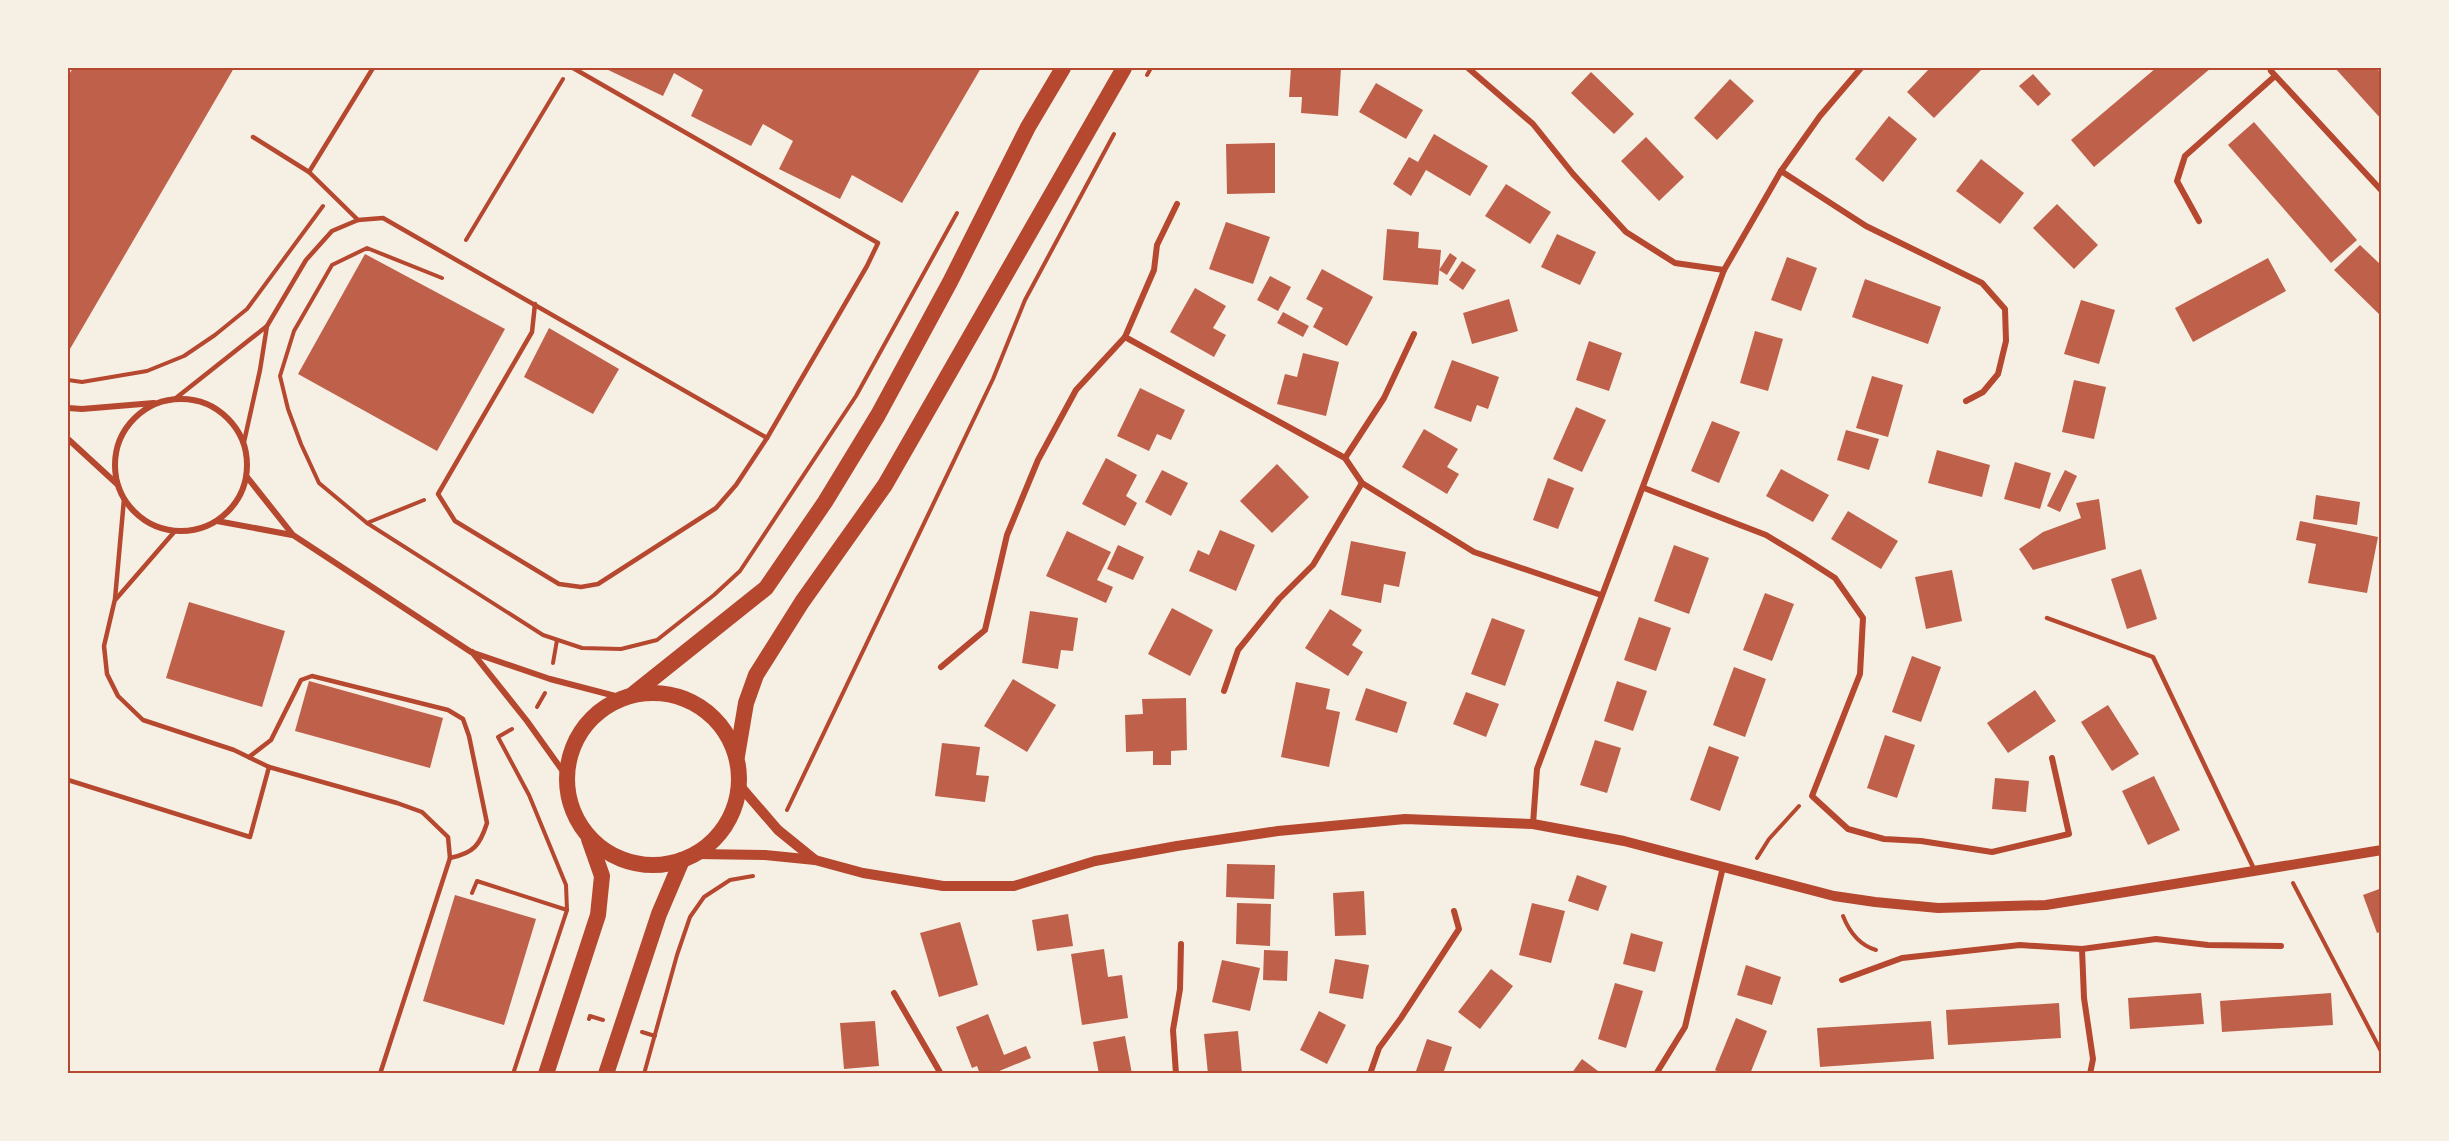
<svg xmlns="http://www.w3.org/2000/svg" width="2449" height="1141" viewBox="0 0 2449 1141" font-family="'Alegreya Sans',sans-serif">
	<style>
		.building { fill: #bf614a }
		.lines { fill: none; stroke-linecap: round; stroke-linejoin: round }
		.path { stroke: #b5482f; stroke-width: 4 }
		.service { stroke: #b5482f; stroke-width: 4.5 }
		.minor { stroke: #b5482f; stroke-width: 6 }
		.tertiary { stroke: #b5482f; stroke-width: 10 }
		.trunk { stroke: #b5482f; stroke-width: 16 }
		.neatline { fill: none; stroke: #b5482f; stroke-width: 2 }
	</style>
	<rect width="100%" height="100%" fill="#f6efe4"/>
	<g class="building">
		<polygon points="73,68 234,68 70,349 68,348 68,76"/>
		<polygon points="604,68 981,68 902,203 852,175 840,199 779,169 793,141 763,124 751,146 691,116 703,90 674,73 663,96"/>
		<polygon points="1291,68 1341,68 1338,116 1301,113 1302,97 1289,97"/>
		<polygon points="1930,68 1983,68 1934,118 1907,92"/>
		<polygon points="2156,68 2211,68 2094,167 2071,140"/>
		<polygon points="2335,68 2376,68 2382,74 2382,120"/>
		<polygon points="1591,72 1634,114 1614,134 1571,93"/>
		<polygon points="2033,74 2051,94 2038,106 2019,86"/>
		<polygon points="1730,79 1754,101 1717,140 1694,118"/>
		<polygon points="1376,83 1423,110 1406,139 1359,112"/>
		<polygon points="1889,116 1917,139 1883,182 1855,159"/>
		<polygon points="2254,122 2357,240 2331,263 2228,145"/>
		<polygon points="1434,134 1488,166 1470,196 1426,170 1411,196 1393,184 1409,157 1418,162"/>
		<polygon points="1646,137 1684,177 1659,201 1621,161"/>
		<polygon points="1275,143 1275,193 1227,194 1226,144"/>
		<polygon points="1981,159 2024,193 2000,224 1956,191"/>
		<polygon points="1506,184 1551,212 1530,244 1485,216"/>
		<polygon points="2057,204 2098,245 2074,269 2033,228"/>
		<polygon points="1226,222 1270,237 1253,284 1209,269"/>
		<polygon points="1387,229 1419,232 1418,248 1441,250 1438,285 1383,280"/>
		<polygon points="1557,234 1596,252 1580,285 1541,267"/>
		<polygon points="2360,245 2382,266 2382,317 2334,270"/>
		<polygon points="1450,253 1457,258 1447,275 1439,270"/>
		<polygon points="365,254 505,329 437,451 298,374"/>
		<polygon points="1787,257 1817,268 1801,311 1771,300"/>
		<polygon points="2268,258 2286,291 2193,342 2175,308"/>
		<polygon points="1462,261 1476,270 1463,290 1449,280"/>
		<polygon points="1322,269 1373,297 1347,346 1313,327 1323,308 1306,299"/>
		<polygon points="1270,276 1291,287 1278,311 1257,300"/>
		<polygon points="1865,279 1941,307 1928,344 1852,317"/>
		<polygon points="1195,288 1226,306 1213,328 1226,335 1214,357 1170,332"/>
		<polygon points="1509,299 1518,331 1472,344 1463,313"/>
		<polygon points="2081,300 2115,310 2099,364 2064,354"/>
		<polygon points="1283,312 1309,326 1303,337 1277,323"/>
		<polygon points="549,328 619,369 593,414 524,377"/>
		<polygon points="1755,331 1783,339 1768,391 1740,383"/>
		<polygon points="1589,341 1622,353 1609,391 1576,380"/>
		<polygon points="1303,353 1339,362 1326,416 1277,404 1285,374 1297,377"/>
		<polygon points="1452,360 1499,377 1488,409 1477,405 1471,422 1434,408"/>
		<polygon points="1872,376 1903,385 1888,437 1856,428"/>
		<polygon points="2074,380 2106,387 2094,439 2062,432"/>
		<polygon points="1140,388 1185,410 1171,440 1157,434 1149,451 1117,436"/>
		<polygon points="1576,407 1606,420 1582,472 1553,459"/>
		<polygon points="1712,421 1740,432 1719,483 1691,471"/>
		<polygon points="1424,429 1458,449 1447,467 1459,474 1447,494 1402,467"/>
		<polygon points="1846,430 1879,439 1869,470 1837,460"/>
		<polygon points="1937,450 1990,465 1982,497 1928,483"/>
		<polygon points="1106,458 1137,475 1126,496 1137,503 1125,526 1082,504"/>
		<polygon points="2015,462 2051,473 2040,509 2004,499"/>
		<polygon points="1277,464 1309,497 1272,533 1240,501"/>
		<polygon points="1781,469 1829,495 1813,522 1766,496"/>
		<polygon points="1162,470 1188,483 1171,516 1145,502"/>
		<polygon points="2065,470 2077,476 2060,512 2047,506"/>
		<polygon points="1548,478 1574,488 1558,529 1533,520"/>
		<polygon points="2316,495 2360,502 2357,525 2313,519"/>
		<polygon points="2099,499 2106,549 2033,570 2019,549 2043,532 2081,518 2076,503"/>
		<polygon points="1848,511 1898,541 1881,569 1831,539"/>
		<polygon points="2300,521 2378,537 2367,593 2308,583 2316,544 2296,540"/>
		<polygon points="1220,530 1255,545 1236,591 1189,571 1198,550 1209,555"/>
		<polygon points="1067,531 1111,552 1097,580 1113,587 1106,603 1046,576"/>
		<polygon points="1351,541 1406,552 1399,587 1384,584 1381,603 1341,595"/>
		<polygon points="1118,545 1144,557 1133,580 1107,569"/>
		<polygon points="1674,545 1709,558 1689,614 1654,601"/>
		<polygon points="2141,569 2157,619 2127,629 2111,579"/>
		<polygon points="1952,570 1962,621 1926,629 1915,577"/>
		<polygon points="1765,593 1794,604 1772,661 1743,650"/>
		<polygon points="189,602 285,631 262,707 166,678"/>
		<polygon points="1172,608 1213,630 1190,676 1148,654"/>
		<polygon points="1330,609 1362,630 1352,645 1363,652 1348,676 1305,648"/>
		<polygon points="1030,611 1078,618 1073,651 1061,650 1058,669 1022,663"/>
		<polygon points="1639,617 1671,628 1656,671 1624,660"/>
		<polygon points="1492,618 1525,630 1505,686 1471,674"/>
		<polygon points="1912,656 1941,667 1921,722 1892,712"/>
		<polygon points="1734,667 1766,679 1745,737 1713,725"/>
		<polygon points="1013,679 1056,705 1027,752 984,726"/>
		<polygon points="309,681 443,718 430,768 295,731"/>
		<polygon points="1617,681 1647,691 1633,731 1604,721"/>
		<polygon points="1296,682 1330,689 1326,709 1340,712 1329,767 1281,757"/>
		<polygon points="1366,688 1407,702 1397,733 1355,720"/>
		<polygon points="2035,690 2056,721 2008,753 1987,723"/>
		<polygon points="1466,692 1499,704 1486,737 1453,724"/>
		<polygon points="1186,698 1187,750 1171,751 1171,765 1153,765 1153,751 1126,752 1125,715 1143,714 1142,699"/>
		<polygon points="2108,705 2139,754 2112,771 2081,722"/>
		<polygon points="1885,735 1915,745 1897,798 1867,788"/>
		<polygon points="1595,740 1621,748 1607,793 1580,785"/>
		<polygon points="942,743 980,747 976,775 989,776 985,802 935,796"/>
		<polygon points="1709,746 1739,757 1720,811 1690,800"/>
		<polygon points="2154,776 2180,830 2148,845 2122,791"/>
		<polygon points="1995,778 2029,781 2026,812 1992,809"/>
		<polygon points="1227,864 1275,865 1274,899 1226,897"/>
		<polygon points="1577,875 1607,886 1598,911 1568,901"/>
		<polygon points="2382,888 2382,931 2377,933 2363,895"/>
		<polygon points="1364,891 1366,935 1335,936 1333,893"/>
		<polygon points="455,895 536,919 504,1025 423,1001"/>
		<polygon points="1237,903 1271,904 1270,946 1236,944"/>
		<polygon points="1532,903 1565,911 1551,963 1519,955"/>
		<polygon points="1068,914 1073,946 1037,951 1032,920"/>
		<polygon points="960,922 978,985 939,997 920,933"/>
		<polygon points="1631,933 1663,942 1655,972 1623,964"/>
		<polygon points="1104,949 1108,977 1122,975 1128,1018 1082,1025 1071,954"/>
		<polygon points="1264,950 1288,951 1287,981 1263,980"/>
		<polygon points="1335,959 1369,965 1363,999 1329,993"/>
		<polygon points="1222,960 1260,968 1250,1011 1212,1002"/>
		<polygon points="1746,965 1781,977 1772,1005 1737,995"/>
		<polygon points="1491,969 1513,986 1480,1029 1458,1012"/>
		<polygon points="1615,983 1643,991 1626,1048 1598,1039"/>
		<polygon points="2201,993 2204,1024 2130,1029 2128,998"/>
		<polygon points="2331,993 2333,1025 2222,1032 2220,1001"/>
		<polygon points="2059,1003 2061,1038 1948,1045 1946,1010"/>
		<polygon points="1319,1011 1346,1025 1327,1064 1300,1050"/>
		<polygon points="988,1014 1004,1055 1026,1046 1031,1058 992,1074 980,1074 977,1066 972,1068 956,1027"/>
		<polygon points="1736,1018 1767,1031 1750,1074 1723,1074 1715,1070"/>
		<polygon points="875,1021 879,1066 844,1069 840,1023"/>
		<polygon points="1931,1021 1934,1059 1820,1067 1817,1028"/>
		<polygon points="1238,1031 1242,1074 1208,1074 1204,1034"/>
		<polygon points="1125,1036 1132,1074 1099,1074 1093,1042"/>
		<polygon points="1427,1039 1452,1047 1443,1074 1415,1074"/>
		<polygon points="1582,1059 1602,1074 1571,1074"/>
	</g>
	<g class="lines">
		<g class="path">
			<polyline points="1147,75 1151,68"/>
			<polyline points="466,240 563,79"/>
			<polyline points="442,278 367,248 332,265 294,331 280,376 288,409 301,444 319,483 367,523 543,635 582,648 621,649 657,640 714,595 740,571 856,396 957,213"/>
			<polyline points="68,380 82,382 147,371 184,356 215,335 247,309 323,206"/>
			<polyline points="367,523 424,500"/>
			<polyline points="553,663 557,640"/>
			<polyline points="537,707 545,693"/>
			<polyline points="512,729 498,737 529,795 566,885 567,910 513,1074"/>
			<polyline points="787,810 993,379 1025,300 1114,134"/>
			<polyline points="1757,858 1769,839 1799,806"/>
			<polyline points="2293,883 2382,1053"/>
			<polyline points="472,893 477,881 567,910"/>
			<path d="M 1843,916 C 1849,931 1859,945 1876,950"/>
			<polyline points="589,1019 590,1016 603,1020"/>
			<polyline points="642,1032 655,1036"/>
			<polyline points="644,1074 677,955 690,917 704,897 730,880 753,876"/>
		</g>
		<g class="service">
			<polyline points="253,137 309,172 358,220"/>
			<polyline points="309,172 373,68"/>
			<polyline points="535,304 532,332 438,494 455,521 559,584 581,587 598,584 716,508 736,485 767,438"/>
			<polyline points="176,398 267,326"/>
			<polyline points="244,442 260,370 267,326 306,260 332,231 358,220 383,218 767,438 867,266 878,243 573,68"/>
			<polyline points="124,499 115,599 104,646 107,674 118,696 143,720 234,750 269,767 397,803 422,812 448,837 450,858 380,1074"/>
			<polyline points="116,599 175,531"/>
			<polyline points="2047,618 2153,657 2254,869"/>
			<path d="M 249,757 L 271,740 L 301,680 L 312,676 L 448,710 L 463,719 L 469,736 L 487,823 C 480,845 474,853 450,858"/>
			<polyline points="68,780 250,837 269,767"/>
		</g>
		<g class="minor">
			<polyline points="1468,68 1533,124 1573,174 1626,232 1675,263 1724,270"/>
			<polyline points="2270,68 2271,71 2382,191"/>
			<polyline points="1781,171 1866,226 1982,283 2005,309 2006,341 1998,374 1983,392 1966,401"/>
			<polyline points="2199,221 2177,181 2185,156 2275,76"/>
			<polyline points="1125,337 1345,458 1362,483 1474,552 1601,595"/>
			<circle cx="181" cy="465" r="66"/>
			<polyline points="68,408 82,409 154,403"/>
			<polyline points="68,439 117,484"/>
			<polyline points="1345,458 1384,398 1414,334"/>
			<polyline points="247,477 293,535 471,652 550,679 623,698"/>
			<polyline points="1644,488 1766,535 1801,556 1835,578 1863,618 1860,674 1812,796 1848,829 1884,839 1921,841 1992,852 2069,834 2052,758"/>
			<polyline points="217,521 292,535"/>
			<polyline points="472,652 527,721 567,777"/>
			<polyline points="941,667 985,630 1007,535 1038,460 1076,390 1125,337 1154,270 1157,245 1177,204"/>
			<polyline points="1224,691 1238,650 1279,599 1313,565 1362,483"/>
			<polyline points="1533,824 1537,769 1724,270 1781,171 1820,116 1861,68"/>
			<polyline points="2082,949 2084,998 2093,1059 2090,1074"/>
			<polyline points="1842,980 1902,958 2020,945 2082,949 2156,939 2208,945 2281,946"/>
			<polyline points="894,993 941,1074"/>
			<polyline points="1176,1074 1173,1030 1180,989 1181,944"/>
			<polyline points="1370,1074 1379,1048 1401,1018 1459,929 1454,911"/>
			<polyline points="1656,1074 1685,1027 1723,867"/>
		</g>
		<g class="tertiary">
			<polyline points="740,786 778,830 815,860"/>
			<polyline points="697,854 765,855 815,860 863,873 943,886 1014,886 1095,861 1177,846 1278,831 1405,819 1533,824 1624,841 1834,896 1875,902 1938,908 2046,905 2382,850"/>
		</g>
		<g class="trunk">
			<circle cx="653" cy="779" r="86"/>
			<polyline points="632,695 766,588 825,502 878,415 950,282 1028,127 1063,68"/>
			<polyline points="737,756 746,703 756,675 802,602 885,485 1124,68"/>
			<polyline points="546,1074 598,915 602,876 589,839"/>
			<polyline points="606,1074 659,914 682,860"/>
		</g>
	</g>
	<rect width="2449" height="1141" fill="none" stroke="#f6efe4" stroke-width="138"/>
	<rect x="69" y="69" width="2311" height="1003" class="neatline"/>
</svg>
